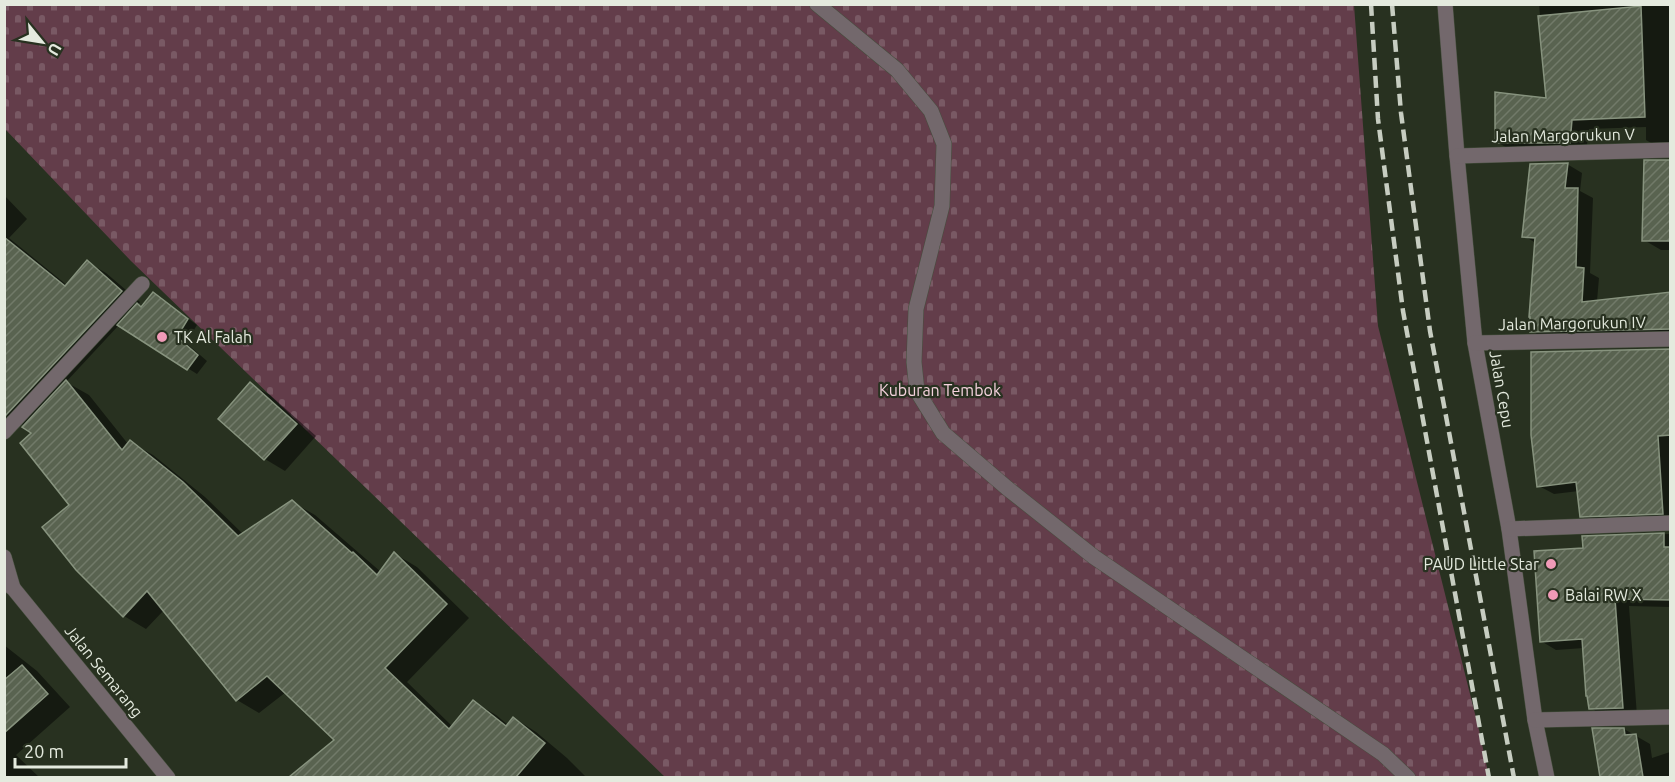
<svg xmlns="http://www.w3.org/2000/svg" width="1675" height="782" viewBox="0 0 1675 782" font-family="Ubuntu,sans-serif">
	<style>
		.cemetery { fill: url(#cemetery-stones) }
		.shadow { fill: #0007 }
		.building { fill: url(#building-hatch); stroke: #87937e; stroke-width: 1.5 }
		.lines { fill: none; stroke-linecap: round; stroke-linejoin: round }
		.minor-casing { stroke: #464f3e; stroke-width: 16 }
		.minor { stroke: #73686c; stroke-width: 15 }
		.rail { stroke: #c7cdc1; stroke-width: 4.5; stroke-dasharray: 12 6; stroke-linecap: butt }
		.poi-dot { fill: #f09ab7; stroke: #283120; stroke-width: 2 }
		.labels { text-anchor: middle; stroke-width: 4.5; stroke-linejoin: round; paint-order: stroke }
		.street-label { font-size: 16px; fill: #e4eade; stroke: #283120 }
		.poi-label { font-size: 16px; fill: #e4eade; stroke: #283120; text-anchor: start }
		.park-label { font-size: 16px; fill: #f5d2dd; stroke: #283120 }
	</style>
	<defs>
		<pattern id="cemetery-stones" width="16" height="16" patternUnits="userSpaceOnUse" patternTransform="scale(1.5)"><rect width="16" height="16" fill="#633d4a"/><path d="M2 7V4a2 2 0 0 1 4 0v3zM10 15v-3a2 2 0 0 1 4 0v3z" fill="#795964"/></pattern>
		<pattern id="building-hatch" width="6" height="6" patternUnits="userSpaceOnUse" patternTransform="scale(1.5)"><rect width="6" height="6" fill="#596350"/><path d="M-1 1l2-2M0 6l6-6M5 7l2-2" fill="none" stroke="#717a69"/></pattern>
	</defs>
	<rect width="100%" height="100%" fill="#283120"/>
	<polygon class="cemetery" points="5,5 1354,5 1378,326 1479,730 1489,777 665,777 131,261 5,129"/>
	<g class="shadow">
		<polygon points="1539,4 1670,4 1670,150 1663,150 1646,140 1646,127 1589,129 1586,152 1514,152 1497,142 1547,100"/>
		<polygon points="1670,160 1670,250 1661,250 1644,240"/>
		<polygon points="1567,164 1582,173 1580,191 1593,198 1590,273 1599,278 1597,301 1670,293 1670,337 1547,340 1532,331 1536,243 1524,236"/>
		<polygon points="4,195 27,219 9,238 68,286 87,262 106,273 140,302 138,305 142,308 163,300 197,325 186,343 207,361 197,374 119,325 66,382 89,395 128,444 130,442 153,455 205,497 243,534 292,502 315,515 381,572 395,554 417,567 469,618 407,682 453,727 474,702 496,715 508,725 514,718 536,732 567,758 587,778 291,778 337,740 286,692 259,713 237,700 164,610 146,629 124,616 71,505 34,433 25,426 4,414"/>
		<polygon points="1670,350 1670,521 1596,524 1581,516 1579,491 1554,494 1539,486"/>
		<polygon points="250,384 270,395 316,436 285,471 265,459 220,418"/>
		<polygon points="1670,534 1670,607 1629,606 1637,716 1605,717 1591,708 1584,648 1556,650 1541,641 1585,549 1584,537"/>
		<polygon points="4,645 37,671 70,707 16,755 40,778 4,778"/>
		<polygon points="1624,729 1650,744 1652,758 1670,752 1670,778 1602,778 1594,730"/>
	</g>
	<g class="building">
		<polygon points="1641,6 1645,117 1572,120 1570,143 1495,143 1495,92 1546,98 1538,16"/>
		<polygon points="1644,160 1671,160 1671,241 1642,241"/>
		<polygon points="1568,163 1565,188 1578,188 1576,267 1584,268 1582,302 1671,292 1671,329 1530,332 1530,317 1529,317 1535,238 1522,237 1530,164"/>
		<polygon points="4,237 65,286 87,260 122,291 5,416"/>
		<polygon points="153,292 188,319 177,337 198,355 187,370 117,325 137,303 141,307"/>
		<polygon points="1671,349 1671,435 1658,436 1663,514 1580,517 1576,482 1537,487 1531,435 1531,352"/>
		<polygon points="66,380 122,450 130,440 183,482 238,536 292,500 352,553 353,552 377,575 394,552 447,604 385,668 449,729 473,700 506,726 513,717 545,743 516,777 289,777 334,740 267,676 236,701 147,591 123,617 76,570 42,527 69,505 20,443 31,433 22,427"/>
		<polygon points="250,382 297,424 264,460 218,419"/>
		<polygon points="1664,533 1664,547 1671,547 1671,600 1615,599 1623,708 1589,709 1587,696 1586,696 1582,639 1540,642 1534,551 1583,548 1582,536"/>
		<polygon points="22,665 48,694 4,733 4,680"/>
		<polygon points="1592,728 1624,728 1625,735 1636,734 1643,777 1600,777"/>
	</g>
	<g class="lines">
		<g class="minor-casing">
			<g id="minor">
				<polyline points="817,4 897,70 931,111 944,144 942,206 916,309 914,362 917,391 943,433 1007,488 1094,557 1383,754 1408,778"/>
				<polyline points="1445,4 1457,156 1475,343 1509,529 1535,720 1547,778"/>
				<polyline points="1457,156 1670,150"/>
				<polyline points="1475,343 1670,339"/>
				<polyline points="4,432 142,284"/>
				<polyline points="1509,529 1670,523"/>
				<polyline points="4,557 13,588"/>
				<polyline points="4,582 13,588 168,778"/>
				<polyline points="1535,720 1670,717"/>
			</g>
		</g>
		<use href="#minor" class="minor"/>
		<g class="rail">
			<polyline points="1371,4 1378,119 1403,311 1489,778"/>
			<polyline points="1392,4 1401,113 1430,331 1514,778"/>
		</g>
	</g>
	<g class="poi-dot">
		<circle cx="162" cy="337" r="6"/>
		<circle cx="1551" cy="564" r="6"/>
		<circle cx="1553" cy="595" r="6"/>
	</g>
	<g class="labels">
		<g class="street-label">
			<text transform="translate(1563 135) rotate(-1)" y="6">Jalan Margorukun V</text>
			<text transform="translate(1572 323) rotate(-1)" y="6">Jalan Margorukun IV</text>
			<text transform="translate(1502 389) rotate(80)" y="6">Jalan Cepu</text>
			<text transform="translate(104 671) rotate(51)" y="6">Jalan Semarang</text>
		</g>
		<g class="poi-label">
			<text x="174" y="343">TK Al Falah</text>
			<text x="1539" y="570" text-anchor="end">PAUD Little Star</text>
			<text x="1565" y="601">Balai RW X</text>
		</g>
		<g class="park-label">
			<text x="940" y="396">Kuburan Tembok</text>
		</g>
	</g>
	<rect width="1675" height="782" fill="none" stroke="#e4eade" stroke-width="12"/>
	<g transform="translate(42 42) rotate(120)" stroke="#283120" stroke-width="4.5" paint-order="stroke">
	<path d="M0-4.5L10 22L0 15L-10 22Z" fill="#e4eade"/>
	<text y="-9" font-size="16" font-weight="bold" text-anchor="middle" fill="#e4eade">U</text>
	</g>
	<path d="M15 758v9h111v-9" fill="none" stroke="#e4eade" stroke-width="3"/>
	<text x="24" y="758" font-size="18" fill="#e4eade" stroke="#283120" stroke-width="4.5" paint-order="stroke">20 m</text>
</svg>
